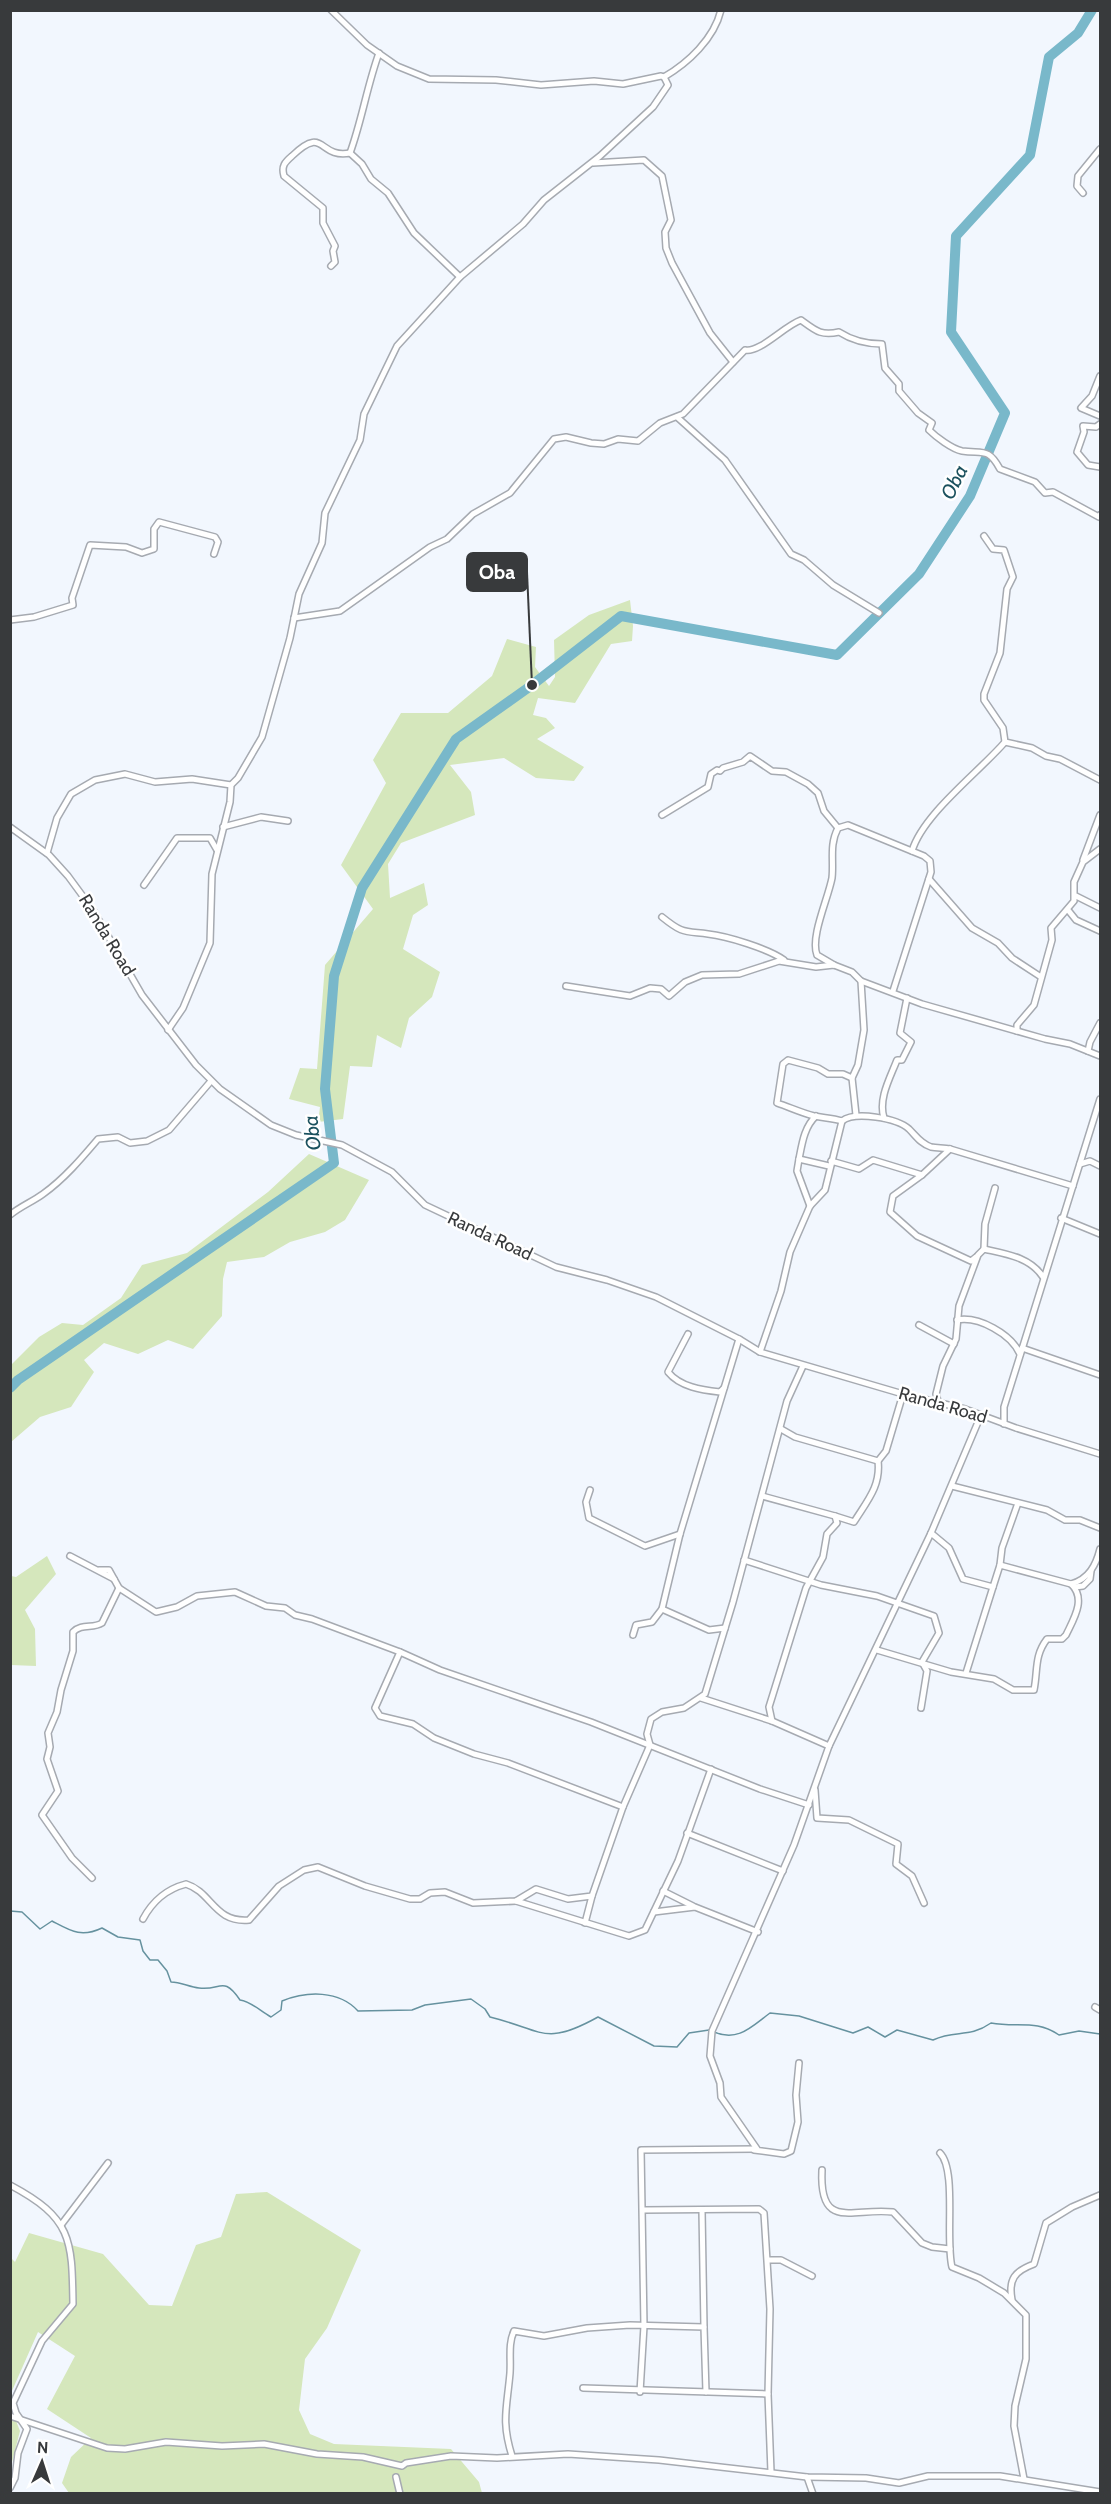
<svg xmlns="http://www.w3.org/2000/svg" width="1111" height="2504" viewBox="0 0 1111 2504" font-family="Cabin,sans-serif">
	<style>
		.green { fill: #d5e7bc }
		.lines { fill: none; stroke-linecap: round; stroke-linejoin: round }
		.stream { stroke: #66929f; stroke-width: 1.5 }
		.river { stroke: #79b8ca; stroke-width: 10 }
		.street-casing { stroke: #a6aab1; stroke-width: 8 }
		.street { stroke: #fff; stroke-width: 5 }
		.labels { text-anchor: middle; stroke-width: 5; stroke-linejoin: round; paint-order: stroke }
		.street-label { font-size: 18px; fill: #383a3c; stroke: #fff }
		.water-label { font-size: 20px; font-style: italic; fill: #1b515e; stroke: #fff }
		.leader { fill: none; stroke: #383a3c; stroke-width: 2 }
		.callout-dot { fill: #383a3c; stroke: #fff; stroke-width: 2 }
		.callout { fill: #383a3c; stroke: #383a3c; stroke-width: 2 }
		.callout-label { font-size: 20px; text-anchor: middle; font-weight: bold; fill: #fff }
	</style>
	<rect width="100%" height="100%" fill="#f2f7fe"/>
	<g class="green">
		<polygon points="630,600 633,626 632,641 611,644 575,703 538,698 533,715 546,718 555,728 537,739 584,767 574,781 536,778 504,758 450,765 471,792 475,815 401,843 388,864 390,898 424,883 428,905 413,915 403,949 440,972 432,997 409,1018 401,1048 377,1035 372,1067 350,1066 343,1119 318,1122 320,1107 289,1099 300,1068 317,1069 325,965 373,909 341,865 386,783 373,760 401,713 448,713 492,676 507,639 536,647 535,667 549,686 555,677 554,640 589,615"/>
		<polygon points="309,1154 369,1180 345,1220 325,1232 290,1242 264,1257 227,1262 223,1279 222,1316 193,1349 168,1340 138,1354 104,1343 84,1360 94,1372 71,1407 40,1417 11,1442 11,1365 39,1337 62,1323 83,1325 121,1298 142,1265 187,1253 268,1192"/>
		<polygon points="47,1556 56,1574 25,1610 35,1629 36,1666 11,1665 11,1576 16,1577"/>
		<polygon points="267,2192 361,2250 327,2328 305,2359 299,2410 310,2434 334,2444 451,2449 479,2482 482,2493 69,2493 62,2483 71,2457 91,2438 47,2409 75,2356 38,2332 11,2393 11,2258 15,2262 29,2233 103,2254 149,2305 172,2306 196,2245 221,2237 236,2194"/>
		<polygon points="11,2408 20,2431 11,2466"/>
	</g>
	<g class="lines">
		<g class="stream">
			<path d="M 10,1911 L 22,1912 L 40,1929 L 52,1921 C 71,1931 81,1938 102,1928 L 118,1937 L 140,1940 L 143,1951 L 150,1960 L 158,1960 L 167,1971 L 171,1982 C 181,1982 189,1987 199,1988 C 221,1991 223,1975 240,2000 C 252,2002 260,2011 271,2017 L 281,2010 L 282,2001 C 307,1991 339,1990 358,2011 L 412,2010 L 425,2005 L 471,1999 L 485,2009 L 490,2017 C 543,2030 544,2047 598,2017 L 654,2046 L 677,2047 L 689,2033 L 709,2030"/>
			<path d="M 714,2032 C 738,2042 751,2027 770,2013 L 799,2016 L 853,2033 L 868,2027 L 885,2037 L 897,2030 L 933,2040 C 956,2029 968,2039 991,2023 C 1017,2028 1036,2019 1059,2035 L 1079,2031 L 1100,2034"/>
		</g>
		<polyline class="river" points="10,1388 18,1380 334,1163 325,1089 334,976 362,888 456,739 532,685 621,616 837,655 919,574 970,496 1005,413 951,332 956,236 1030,155 1049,57 1078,33 1092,10"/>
		<g class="street-casing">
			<g id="street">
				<path d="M 664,77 C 688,63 714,39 721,10"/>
				<path d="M 350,153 C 362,120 367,86 379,53"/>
				<polyline points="593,163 644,160 662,176 671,220 665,232 666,248 672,263 710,333 733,362"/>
				<polyline points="1083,193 1077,186 1078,176 1100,149"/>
				<path d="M 331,266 L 335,262 L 333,251 L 335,246 L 323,223 L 323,208 L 284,176 C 281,166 285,162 292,156 C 325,124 318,159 350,153 L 362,164 L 371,179 L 388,193 L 414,233 L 460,277"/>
				<polyline points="1100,376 1092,396 1081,408 1100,416"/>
				<polyline points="677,417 725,460 791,554 804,560 833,585 879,613"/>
				<polyline points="1100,424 1096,427 1083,426 1084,432 1077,452 1088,465 1100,467"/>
				<polyline points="984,536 993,549 1004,550 1013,577 1007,589 1000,653 984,694 984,700 1003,728 1005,742 1032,748 1046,756 1060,759 1100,780"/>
				<path d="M 294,618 L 340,611 L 430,547 L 447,539 L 473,514 L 510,493 L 554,439 L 566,437 L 591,443 L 604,444 L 618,439 L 638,441 L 660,423 L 683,414 L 745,350 C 760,353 784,326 801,320 C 816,331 821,336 839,332 C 853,341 866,344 882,344 L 885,368 L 899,384 L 899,391 L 918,413 L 932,423 L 929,430 C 936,437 952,449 962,451 C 983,454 988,447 1000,469 L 1035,482 L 1045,493 L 1053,492 L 1099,517 L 1100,515"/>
				<polyline points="10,620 34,617 73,605 72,598 90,545 126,547 142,553 154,549 154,529 159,522 215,537 218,542 214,554"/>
				<polyline points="662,815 708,787 711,774 717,770 720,771 723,768 743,762 750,756 772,771 786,772 808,784 818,793 824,811 838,828"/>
				<polyline points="10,827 49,855 68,876 93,910 142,995 196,1065 220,1089 271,1125 296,1135 342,1145 392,1172 425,1205 556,1267 607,1280 656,1297 739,1339 760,1352 903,1394 965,1409 1016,1428 1100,1454"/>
				<polyline points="223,827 261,817 288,821"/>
				<path d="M 912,851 C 923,814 979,772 1005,742"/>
				<polyline points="47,853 57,818 71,794 95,780 125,774 155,782 192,779 231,785"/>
				<polyline points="1083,860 1100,815"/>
				<polyline points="929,879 972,928 998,943 1012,958 1041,977"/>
				<polyline points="144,885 177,838 210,838 217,850"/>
				<polyline points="1076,896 1100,908"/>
				<polyline points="1068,910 1076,920 1100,931"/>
				<path d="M 662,917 C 683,934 684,931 708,934 C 727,936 769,949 784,960"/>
				<path d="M 834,965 L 817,955 C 810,937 828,899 832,878 C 834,861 829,845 838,828 L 848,825 L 924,856 L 930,861 L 931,872 L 893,991"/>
				<polyline points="566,986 630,996 650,988 661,989 669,996 685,982 702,975 739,974 779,961 816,967 834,965 852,972 861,981 922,1004 1045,1039 1070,1044 1100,1056"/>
				<polyline points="168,1030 183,1008 210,943 212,874 230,802 231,785 238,778 262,737 290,638 299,594 322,543 325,513 360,440 364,414 397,346 460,277 523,224 544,200 600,156 653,107 668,85 664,77 661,76 623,84 594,81 541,85 496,80 429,79 397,66 367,45 331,10"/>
				<polyline points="1017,1031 1017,1025 1034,1005 1052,940 1051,928 1074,901 1074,882 1083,862 1100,849"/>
				<polyline points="1088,1051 1090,1042 1100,1023"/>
				<path d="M 852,1078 L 843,1074 L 828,1074 L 818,1068 L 788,1060 L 783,1064 L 777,1103 C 789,1107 802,1113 814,1116 C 824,1118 832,1118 842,1121 C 855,1111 897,1118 909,1129 C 916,1136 921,1144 931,1147 C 937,1148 944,1148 950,1149 L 1073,1186"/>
				<polyline points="856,1115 852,1078 858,1065 864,1030 861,981"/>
				<path d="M 884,1118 C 878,1099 890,1078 897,1060 L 902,1060 L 911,1042 L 900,1033 L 907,998"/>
				<polyline points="950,1149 922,1175 893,1196 890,1212 917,1236 971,1261 976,1257"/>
				<path d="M 799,1159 C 802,1144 804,1127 816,1116"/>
				<polyline points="831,1161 859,1169 873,1160 922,1175"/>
				<polyline points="1080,1164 1090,1161 1100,1166"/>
				<polyline points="810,1206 797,1171 799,1159 829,1166"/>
				<path d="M 10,1215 C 21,1206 32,1202 43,1194 C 64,1179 81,1159 98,1139 L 118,1137 L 130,1143 L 147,1141 L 169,1130 L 211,1081"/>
				<polyline points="1061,1218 1100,1234"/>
				<polyline points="984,1249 985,1224 995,1188"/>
				<path d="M 957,1320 C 979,1316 1011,1334 1020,1354"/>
				<polyline points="919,1325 954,1344"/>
				<path d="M 688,1334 L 668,1372 C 680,1387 702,1390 720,1392 L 724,1388"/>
				<polyline points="1022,1348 1100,1375"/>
				<polyline points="760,1352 781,1291 790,1252 810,1206 825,1190 842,1121"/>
				<path d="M 938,1401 L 936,1394 L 943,1366 L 956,1339 L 959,1306 L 978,1255 L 984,1249 C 1006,1254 1030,1257 1043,1277"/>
				<polyline points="1004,1424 1004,1407 1100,1099"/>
				<polyline points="781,1429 795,1437 878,1461 886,1451 903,1394"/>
				<polyline points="952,1486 1047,1510 1065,1520 1080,1520 1100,1528"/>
				<polyline points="590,1490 586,1502 589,1518 645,1546 680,1534"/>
				<polyline points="762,1496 835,1516"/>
				<polyline points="931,1533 949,1548 963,1579 993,1587 1000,1565 1071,1584"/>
				<polyline points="70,1556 114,1579 119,1588 156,1612 177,1607 197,1596 235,1592 266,1606 285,1608 295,1615 312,1619 400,1652"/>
				<polyline points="744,1560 821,1585 877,1596 934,1616 939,1633 922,1662 927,1671 921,1708"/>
				<polyline points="1000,1565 1002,1548 1018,1503"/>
				<polyline points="99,1570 109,1570 114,1579"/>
				<polyline points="1075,1587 1083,1586 1090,1579 1091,1571"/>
				<polyline points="662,1609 709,1630 725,1628"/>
				<polyline points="633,1635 636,1625 652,1622 662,1609 680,1534 739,1339"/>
				<path d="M 877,1650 L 951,1672 L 994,1679 L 1013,1690 L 1034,1690 C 1038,1670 1034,1656 1047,1639 L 1062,1639 L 1066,1635 C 1073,1620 1087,1599 1071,1584 C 1089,1579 1096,1565 1100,1549"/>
				<polyline points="966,1673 993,1587"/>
				<polyline points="701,1698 772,1721 829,1746"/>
				<path d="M 772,1721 L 769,1707 L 806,1588 L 823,1557 L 827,1534 L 837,1523 L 835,1516 L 854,1522 C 867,1501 881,1486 878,1461"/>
				<polyline points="815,1790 817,1818 849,1820 898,1844 896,1864 912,1876 924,1903"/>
				<polyline points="623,1807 650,1745 647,1734 651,1719 662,1712 684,1708 705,1694 733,1602 787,1401 803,1366"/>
				<polyline points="687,1833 783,1871"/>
				<path d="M 92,1878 L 72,1858 L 42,1815 L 58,1791 L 47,1759 L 50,1747 L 48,1733 L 57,1712 L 61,1690 L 73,1651 L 73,1632 C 82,1623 93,1629 102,1623 L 119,1588"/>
				<polyline points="663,1891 693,1906"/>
				<polyline points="516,1901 629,1936 645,1930 678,1861 711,1769"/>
				<polyline points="654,1912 695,1907 758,1932"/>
				<path d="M 143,1919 C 152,1902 167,1889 186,1884 C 212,1892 214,1923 249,1920 L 279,1886 L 304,1870 L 318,1867 L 365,1886 L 410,1899 L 420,1899 L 430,1893 L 445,1892 L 473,1903 L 516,1901 L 536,1889 L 568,1899 L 592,1896 L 623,1807 L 508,1763 L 474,1754 L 434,1738 L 413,1724 L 380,1716 L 375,1708 L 400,1652 L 440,1670 L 591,1722 L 760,1789 L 809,1805"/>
				<polyline points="585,1923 592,1896"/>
				<polyline points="1095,2007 1100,2010"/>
				<polyline points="799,2063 796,2095 798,2122 791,2151 784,2154 754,2150 757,2149 721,2097 720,2083 710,2056 712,2031 794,1845 829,1746 931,1533 981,1415"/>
				<path d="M 940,2153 C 957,2170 945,2239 952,2267 L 979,2278 L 1004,2293 L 1026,2315 L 1026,2359 L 1015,2406 L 1014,2426 L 1024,2479"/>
				<path d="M 822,2170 C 819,2232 853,2207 893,2212 L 922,2243 L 932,2247 L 950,2249"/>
				<path d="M 10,2185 C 72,2218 72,2239 73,2304 L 42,2341 L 13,2403 L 16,2413 L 27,2429 L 18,2453 L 15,2478 L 10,2488"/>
				<polyline points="644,2210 759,2209 764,2213 770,2309 768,2394 771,2472"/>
				<polyline points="702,2211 704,2327"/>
				<polyline points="61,2225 108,2163"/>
				<polyline points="768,2260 781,2260 812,2276"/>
				<path d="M 1012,2300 C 1008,2279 1015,2271 1034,2264 L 1046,2223 L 1072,2207 L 1100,2195"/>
				<polyline points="583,2388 768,2394"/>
				<polyline points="640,2392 644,2326 641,2150 755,2149"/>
				<polyline points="10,2416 107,2448 125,2449 166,2442 222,2446 264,2444 317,2454 363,2457 402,2466 406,2463 451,2456 497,2458 568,2454 659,2460 807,2477 866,2478 899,2483 928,2476 1000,2476 1100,2492"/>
				<path d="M 512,2456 C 501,2421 507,2408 510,2373 C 511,2358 508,2344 514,2331 L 544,2336 L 587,2328 L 630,2325 L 704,2327 L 706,2392"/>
				<polyline points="396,2477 400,2494"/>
				<polyline points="807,2477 813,2494"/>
			</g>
		</g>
		<use href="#street" class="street"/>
	</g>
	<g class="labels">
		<g class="street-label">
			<text transform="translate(107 935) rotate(59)" y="6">Randa Road</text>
			<text transform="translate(490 1236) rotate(25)" y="6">Randa Road</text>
			<text transform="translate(943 1405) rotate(16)" y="6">Randa Road</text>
		</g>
		<g class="water-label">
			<text transform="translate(954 482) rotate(-63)" y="7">Oba</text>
			<text transform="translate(312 1133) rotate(-96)" y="7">Oba</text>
		</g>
	</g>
	<path class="leader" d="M532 685L527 572"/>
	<circle class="callout-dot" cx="532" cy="685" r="6"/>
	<rect class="callout" x="467" y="553" width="60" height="38" rx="6"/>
	<g class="callout-label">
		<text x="497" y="579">Oba</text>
	</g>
	<rect width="1111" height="2504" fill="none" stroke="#383a3c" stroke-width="24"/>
	<g transform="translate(42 2462) rotate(3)" stroke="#ffffff" stroke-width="4.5" paint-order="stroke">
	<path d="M0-4.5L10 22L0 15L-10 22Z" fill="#383a3c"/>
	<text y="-9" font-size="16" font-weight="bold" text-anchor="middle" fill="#383a3c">N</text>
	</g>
</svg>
